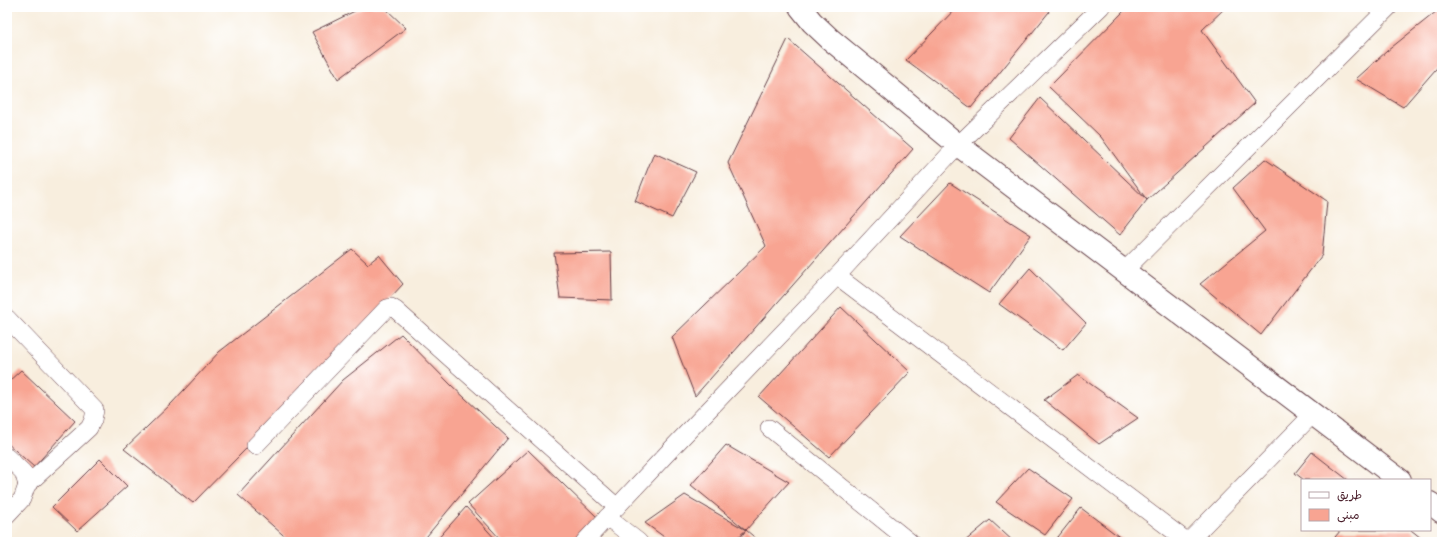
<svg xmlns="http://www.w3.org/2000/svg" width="1449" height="549" viewBox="0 0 1449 549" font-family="Sriracha,'Playpen Sans Arabic',sans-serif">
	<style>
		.building { fill: #f8a492 }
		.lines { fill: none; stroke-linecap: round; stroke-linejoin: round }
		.street-casing { stroke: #643e46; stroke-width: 18 }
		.secondary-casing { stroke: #643e46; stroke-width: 24 }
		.street { stroke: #fff; stroke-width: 17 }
		.secondary { stroke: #fff; stroke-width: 22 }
	</style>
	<rect width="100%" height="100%" fill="#fff"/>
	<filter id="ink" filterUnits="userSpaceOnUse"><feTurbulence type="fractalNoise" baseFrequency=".025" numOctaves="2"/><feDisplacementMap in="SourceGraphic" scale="8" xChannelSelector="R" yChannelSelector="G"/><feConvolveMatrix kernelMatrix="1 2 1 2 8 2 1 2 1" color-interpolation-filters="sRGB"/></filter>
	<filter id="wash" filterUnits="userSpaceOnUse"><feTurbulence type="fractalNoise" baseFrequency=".012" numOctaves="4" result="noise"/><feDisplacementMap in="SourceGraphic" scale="16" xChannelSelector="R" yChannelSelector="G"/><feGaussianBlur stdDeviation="0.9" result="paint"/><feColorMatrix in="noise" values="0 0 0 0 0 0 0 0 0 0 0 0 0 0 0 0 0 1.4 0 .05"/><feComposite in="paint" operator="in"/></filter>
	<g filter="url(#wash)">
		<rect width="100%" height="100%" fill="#f8eede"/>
		<g id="blocks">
			<g class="building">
				<polygon points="363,7 384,7 406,28 338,79 312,32"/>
				<polygon points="957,7 1046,7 1049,12 971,108 906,60"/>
				<polygon points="1128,7 1226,7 1202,30 1255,103 1147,200 1101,137 1049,87"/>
				<polygon points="1442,7 1442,62 1403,107 1356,79 1387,51"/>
				<polygon points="788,39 913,149 695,396 672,337 766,246 728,163"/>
				<polygon points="1040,98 1147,200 1120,235 1009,138"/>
				<polygon points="654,153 696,172 672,218 635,201"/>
				<polygon points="1265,159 1327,201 1322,255 1261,335 1200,284 1265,231 1233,188"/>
				<polygon points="950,183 1031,235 989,293 900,236"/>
				<polygon points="352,249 368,264 379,255 403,284 331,362 193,503 124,449 172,403 219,352"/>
				<polygon points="611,252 612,300 560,298 554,253"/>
				<polygon points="1030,268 1086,323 1063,350 999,304"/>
				<polygon points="841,307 910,372 829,457 759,397"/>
				<polygon points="401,334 451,385 508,438 422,542 309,542 307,540 305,542 291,542 238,495 343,380"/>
				<polygon points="21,370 75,421 34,467 7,443 7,383"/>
				<polygon points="1078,375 1138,418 1099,444 1044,400"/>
				<polygon points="726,445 789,482 746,530 760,542 737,542 746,530 732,542 671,542 645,523 685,495 746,530 691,485"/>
				<polygon points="528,450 598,518 575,542 503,542 468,504"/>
				<polygon points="1312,452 1348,480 1304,480 1295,473"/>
				<polygon points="100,459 127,486 77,531 52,507"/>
				<polygon points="1028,468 1073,499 1045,535 996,502"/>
				<polygon points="466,507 498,542 435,542"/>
				<polygon points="1081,508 1126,542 1054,542"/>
				<polygon points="990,520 1014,542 964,542"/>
				<polygon points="1341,530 1411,530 1426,542 1341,542 1335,537"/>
			</g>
		</g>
	</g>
	<g filter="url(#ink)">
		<use href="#blocks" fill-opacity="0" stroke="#643e46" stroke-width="1"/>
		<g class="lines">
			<g class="street-casing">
				<g id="street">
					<polyline points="1124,271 1389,7"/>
					<polyline points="837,276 1188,542"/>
					<polyline points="7,318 95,410 93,420 89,428 27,485 22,499 7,515"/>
					<polyline points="769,428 910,542"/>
					<polyline points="255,446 387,308 391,307 396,310 617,507"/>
					<polyline points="7,457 23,472 27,485"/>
					<polyline points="607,517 639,542"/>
					<polyline points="584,542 675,445 837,276 958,145 1101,7"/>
					<polyline points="1188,542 1313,414"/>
				</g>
			</g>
			<g class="secondary-casing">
				<g id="secondary">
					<polyline points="800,7 812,22 830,39 958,145 1400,480"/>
					<polyline points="1430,503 1442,512"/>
				</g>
			</g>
			<use href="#street" class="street"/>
			<use href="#secondary" class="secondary"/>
		</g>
	</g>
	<rect width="1449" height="549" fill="none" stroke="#fff" stroke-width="24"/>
	<rect x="1301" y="479" width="130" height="52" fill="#ffffff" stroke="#b7a5aa"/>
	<rect x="1309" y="492" width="20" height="6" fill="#ffffff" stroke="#b7a5aa"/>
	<text x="1337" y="499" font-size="12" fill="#4a1f2b">طريق</text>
	<rect x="1309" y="509" width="20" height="12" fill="#f8a492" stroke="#b7a5aa"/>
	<text x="1337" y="519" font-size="12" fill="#4a1f2b">مبنى</text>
</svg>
